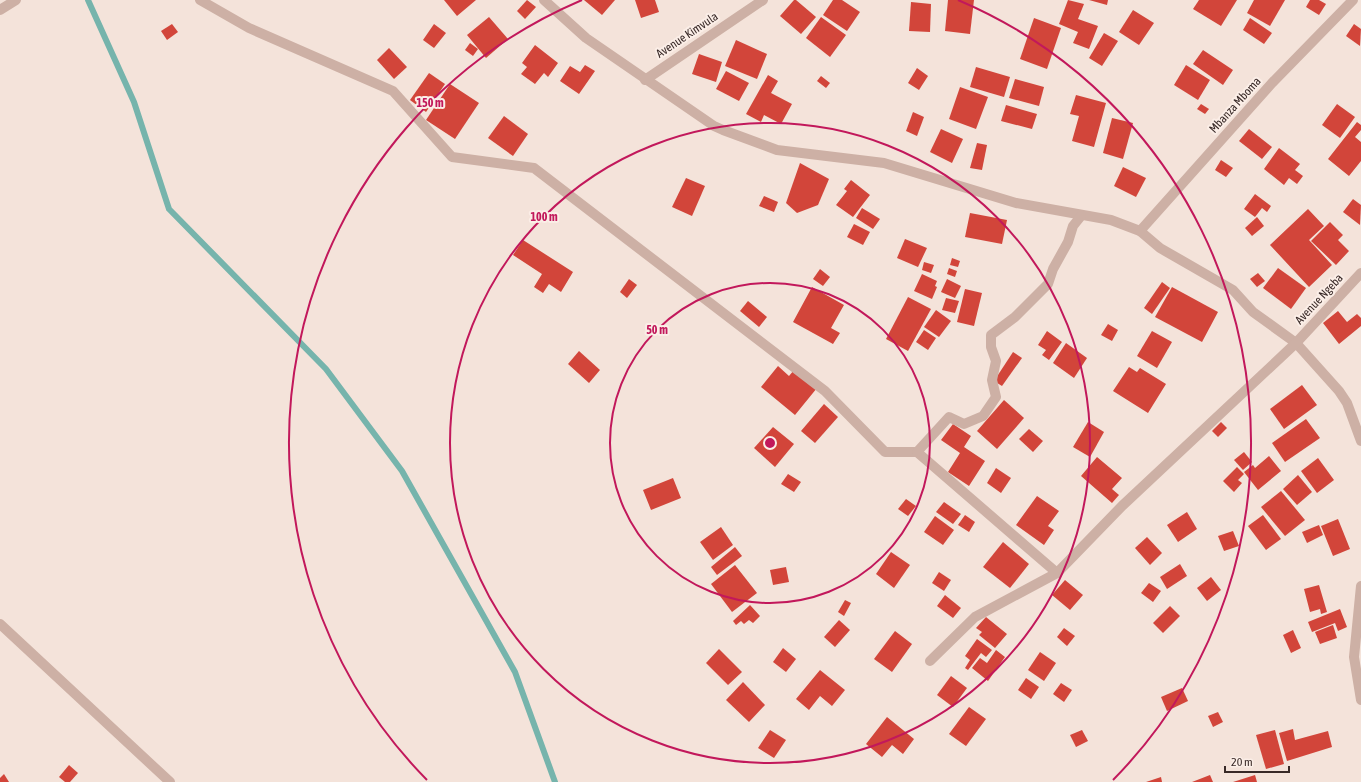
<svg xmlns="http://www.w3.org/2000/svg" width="1361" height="782" viewBox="0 0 1361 782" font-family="'Asap Condensed',sans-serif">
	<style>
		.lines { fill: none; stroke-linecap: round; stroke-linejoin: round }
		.stream { stroke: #76b4ac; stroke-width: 6 }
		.building { fill: #d2453a }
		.minor { stroke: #cdb0a5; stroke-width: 10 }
		.ring { fill: none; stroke: #c2185b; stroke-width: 2 }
		.labels { text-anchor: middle; stroke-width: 4; stroke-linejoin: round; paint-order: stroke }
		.street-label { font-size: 12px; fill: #382927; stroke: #fbeee7 }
		.centre { fill: #c2185b; stroke: #fbeee7; stroke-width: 2 }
		.ring-label { font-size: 12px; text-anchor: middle; font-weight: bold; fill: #c2185b; stroke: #fbeee7; stroke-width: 4; stroke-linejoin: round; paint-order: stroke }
	</style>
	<rect width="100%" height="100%" fill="#f4e3da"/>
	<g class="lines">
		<polyline class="stream" points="88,0 134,102 169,209 326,369 402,471 515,672 555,782"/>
	</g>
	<g class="building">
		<polygon points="444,0 476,0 457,16"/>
		<polygon points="527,0 536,7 525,19 517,11"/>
		<polygon points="584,0 615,0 602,15"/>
		<polygon points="635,0 655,0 659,12 641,18"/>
		<polygon points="794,0 796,0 816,17 801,34 780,16"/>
		<polygon points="833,0 842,0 860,12 847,31 823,15"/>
		<polygon points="948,0 974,0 970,34 945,31"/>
		<polygon points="1068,0 1084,4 1078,19 1098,26 1089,49 1073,43 1078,32 1059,24"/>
		<polygon points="1089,0 1108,0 1107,5"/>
		<polygon points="1199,0 1237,0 1221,26 1193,9"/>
		<polygon points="1254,0 1285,0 1270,26 1247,13"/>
		<polygon points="1310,0 1319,0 1326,4 1319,15 1306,7"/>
		<polygon points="911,2 931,4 930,32 909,31"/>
		<polygon points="1133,10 1154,23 1139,45 1119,32"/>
		<polygon points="489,17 508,39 486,58 467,35"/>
		<polygon points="821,17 846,35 830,57 806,38"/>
		<polygon points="1034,18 1061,28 1047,69 1020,59"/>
		<polygon points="1250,18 1272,33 1264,44 1243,30"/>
		<polygon points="172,24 178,32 167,40 161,31"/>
		<polygon points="434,24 446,33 434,48 423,40"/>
		<polygon points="1354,24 1361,29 1360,46 1346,36"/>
		<polygon points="1104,33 1118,41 1102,66 1089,58"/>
		<polygon points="736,40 767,54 757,79 725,66"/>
		<polygon points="470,43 478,49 473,56 465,50"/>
		<polygon points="535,45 558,63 548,77 544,73 535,84 521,74 527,67 522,63"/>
		<polygon points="389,48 407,67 394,79 377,60"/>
		<polygon points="1203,50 1233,70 1223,85 1193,64"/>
		<polygon points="699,54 722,62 716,82 692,74"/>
		<polygon points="585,65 595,71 579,94 560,81 570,66 580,72"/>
		<polygon points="1186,65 1210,80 1198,100 1174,85"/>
		<polygon points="976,67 1010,77 1004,97 970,87"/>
		<polygon points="917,68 928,76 919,90 908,83"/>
		<polygon points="726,71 749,83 739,101 716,89"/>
		<polygon points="429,73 445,84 426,112 410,100"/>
		<polygon points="768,75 778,81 771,93 792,104 781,124 764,115 761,122 746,114"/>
		<polygon points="821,76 830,83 826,88 817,81"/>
		<polygon points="1015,79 1044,87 1039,106 1009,98"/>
		<polygon points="450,84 479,103 455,139 426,120"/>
		<polygon points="960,87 988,97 976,129 949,119"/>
		<polygon points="1076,95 1106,103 1094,147 1072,141 1079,116 1070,114"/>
		<polygon points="1201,104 1209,109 1205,114 1197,109"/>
		<polygon points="1337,104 1355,117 1340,138 1322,125"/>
		<polygon points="1006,105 1037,114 1032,129 1001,121"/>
		<polygon points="913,112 924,117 917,136 906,131"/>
		<polygon points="504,116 528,134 513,156 488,138"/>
		<polygon points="1112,118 1133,123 1123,159 1103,153"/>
		<polygon points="1357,122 1361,125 1361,130 1355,137 1361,142 1361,161 1349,176 1328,159"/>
		<polygon points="941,129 963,139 952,163 930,152"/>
		<polygon points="1249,129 1272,147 1262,159 1239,141"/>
		<polygon points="977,143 987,145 982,170 970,168"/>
		<polygon points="1279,148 1300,164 1295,170 1303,176 1297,184 1289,178 1284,185 1264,169"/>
		<polygon points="1221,160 1233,168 1226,177 1215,170"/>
		<polygon points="800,163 829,179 818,205 797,213 786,203"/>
		<polygon points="1123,167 1146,178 1136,197 1114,186"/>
		<polygon points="686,178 705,186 692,216 672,207"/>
		<polygon points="851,180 870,195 853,217 836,205 847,191 844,189"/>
		<polygon points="1255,194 1271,206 1267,212 1262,208 1255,217 1244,209"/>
		<polygon points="764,196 778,202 774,212 759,206"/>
		<polygon points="1353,199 1361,205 1360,225 1343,212"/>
		<polygon points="862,208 880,219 873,229 856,218"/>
		<polygon points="1308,209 1324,226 1309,240 1332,265 1309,287 1270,245"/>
		<polygon points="970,213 1007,220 1002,244 965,237"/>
		<polygon points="1257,217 1264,226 1252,236 1245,228"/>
		<polygon points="1330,222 1343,235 1338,240 1349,251 1336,265 1311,241"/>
		<polygon points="854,224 870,232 863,245 847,237"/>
		<polygon points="905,239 927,248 918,267 897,258"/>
		<polygon points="523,240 573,272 561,292 549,284 543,293 534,287 542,274 513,255"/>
		<polygon points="952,258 960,261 958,267 950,265"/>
		<polygon points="924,262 934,265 931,273 922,270"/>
		<polygon points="949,268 957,271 955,277 947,274"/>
		<polygon points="1278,268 1306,288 1291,309 1263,288"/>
		<polygon points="820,269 830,277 823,286 813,279"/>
		<polygon points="1258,273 1265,281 1257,287 1250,279"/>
		<polygon points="922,274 937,281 935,286 937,287 932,299 914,291"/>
		<polygon points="629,279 637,285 627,298 620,292"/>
		<polygon points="947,279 961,286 955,298 941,292"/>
		<polygon points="1162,282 1170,288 1152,314 1144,308"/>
		<polygon points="812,287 844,305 831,328 840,333 833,344 793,322"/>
		<polygon points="1172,287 1218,312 1202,342 1155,317"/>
		<polygon points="965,289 982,293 974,326 957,322"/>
		<polygon points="908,297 931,309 908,351 886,339"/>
		<polygon points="946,298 959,301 955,313 942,310"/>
		<polygon points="748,301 767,317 759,327 740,311"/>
		<polygon points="936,310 951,321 939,337 924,327"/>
		<polygon points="1338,311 1347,322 1357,314 1361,318 1361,326 1339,344 1323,323"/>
		<polygon points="1108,324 1118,330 1112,341 1101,335"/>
		<polygon points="924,330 936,338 928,350 916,342"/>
		<polygon points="1047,331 1062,342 1049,360 1042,355 1046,350 1038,345"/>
		<polygon points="1152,331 1172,342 1157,368 1137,356"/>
		<polygon points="1066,343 1087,358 1074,378 1053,363"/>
		<polygon points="579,351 600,370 589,383 568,364"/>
		<polygon points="1013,352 1022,358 1002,386 994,381"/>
		<polygon points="778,366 789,376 794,370 817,388 795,415 761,387"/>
		<polygon points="1129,367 1137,372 1140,368 1166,384 1148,413 1113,391"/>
		<polygon points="1302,385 1317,405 1284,429 1270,409"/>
		<polygon points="1004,400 1024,418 997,449 977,431"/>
		<polygon points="824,404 838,417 815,443 801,431"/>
		<polygon points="1306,419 1320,438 1285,462 1272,443"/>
		<polygon points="1088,422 1104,432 1090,457 1073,447"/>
		<polygon points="1221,422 1227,428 1218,437 1212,431"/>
		<polygon points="953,424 971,436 964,447 985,461 969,486 948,472 960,453 941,440"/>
		<polygon points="773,427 794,444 775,467 754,448"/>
		<polygon points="1029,429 1043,441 1033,452 1019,439"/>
		<polygon points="1244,452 1252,462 1243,470 1234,460"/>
		<polygon points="1269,456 1281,471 1258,490 1244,472 1253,465 1255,468"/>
		<polygon points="1097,457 1122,478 1112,489 1119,495 1112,503 1081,476"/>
		<polygon points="1318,458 1334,480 1317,493 1301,471"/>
		<polygon points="1237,467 1244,474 1238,480 1242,483 1234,492 1223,481"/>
		<polygon points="996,468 1011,478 1001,493 987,483"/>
		<polygon points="788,474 801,482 794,492 781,484"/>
		<polygon points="1298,475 1312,492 1297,505 1283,489"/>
		<polygon points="673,478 681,498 651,510 643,490"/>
		<polygon points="1281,491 1305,520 1285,536 1261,507"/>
		<polygon points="1037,496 1059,511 1048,526 1054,530 1044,545 1016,525"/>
		<polygon points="906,499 916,506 908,516 898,509"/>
		<polygon points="944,502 961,514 953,524 936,512"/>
		<polygon points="1187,512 1197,529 1178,542 1167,525"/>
		<polygon points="965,515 975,522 969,532 958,525"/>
		<polygon points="1263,515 1281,539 1266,550 1248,526"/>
		<polygon points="935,516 954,530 943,545 924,532"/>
		<polygon points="1338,519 1350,549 1333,556 1321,526"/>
		<polygon points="1319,525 1323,535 1307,543 1302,532"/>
		<polygon points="721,527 733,545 713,560 700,542"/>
		<polygon points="1233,531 1239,546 1224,551 1218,536"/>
		<polygon points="1147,537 1162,553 1150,565 1135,548"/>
		<polygon points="1003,542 1029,564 1010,588 983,567"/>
		<polygon points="735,547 742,556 717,575 711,567"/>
		<polygon points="891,552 910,565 894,588 876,574"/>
		<polygon points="1180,564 1187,576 1167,589 1160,577"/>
		<polygon points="735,565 757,593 732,612 711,584"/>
		<polygon points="786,567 789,582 773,585 770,570"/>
		<polygon points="939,572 951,580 944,591 932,583"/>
		<polygon points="1211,577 1221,590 1207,601 1197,588"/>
		<polygon points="1065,580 1083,595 1070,610 1052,595"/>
		<polygon points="1149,583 1161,591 1153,602 1141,593"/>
		<polygon points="1319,585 1327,612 1321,614 1320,609 1310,612 1304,589"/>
		<polygon points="945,595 961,608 953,618 937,606"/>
		<polygon points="845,600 851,603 844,616 838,612"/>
		<polygon points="750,605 760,616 753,623 749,620 744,624 741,621 736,625 733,621"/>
		<polygon points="1170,606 1180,616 1163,633 1153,623"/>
		<polygon points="1340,609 1347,627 1338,631 1335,623 1312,632 1308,622"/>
		<polygon points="986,617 1007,634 995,648 979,635 982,632 976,628"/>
		<polygon points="839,620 850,630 835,647 824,637"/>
		<polygon points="1333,625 1337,638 1320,644 1315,632"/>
		<polygon points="1064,628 1075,636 1067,646 1057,637"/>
		<polygon points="1293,630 1301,648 1291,653 1283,635"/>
		<polygon points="895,631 912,644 892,672 874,659"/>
		<polygon points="977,639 992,650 986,657 981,653 968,670 965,668 970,660 965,656"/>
		<polygon points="783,648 796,659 786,672 773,662"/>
		<polygon points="719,649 742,672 728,685 706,663"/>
		<polygon points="996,650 1005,657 988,681 972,668 980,658 987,663"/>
		<polygon points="1040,652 1056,663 1044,681 1028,670"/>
		<polygon points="820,670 845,690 832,706 820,696 809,710 796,699"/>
		<polygon points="951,676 967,688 953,707 937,695"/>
		<polygon points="1026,678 1039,687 1031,699 1018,690"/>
		<polygon points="743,682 765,705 749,722 726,700"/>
		<polygon points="1061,683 1072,690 1064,702 1053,694"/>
		<polygon points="1182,688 1188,701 1167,711 1161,697"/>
		<polygon points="969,707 986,719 966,746 949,734"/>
		<polygon points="1218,712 1223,722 1213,727 1208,716"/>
		<polygon points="887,717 914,739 903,754 892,745 882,757 866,744"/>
		<polygon points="1293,729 1295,740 1328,731 1332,747 1287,761 1279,733"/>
		<polygon points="770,730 786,740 774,758 758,748"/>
		<polygon points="1082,730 1088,741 1076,747 1070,735"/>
		<polygon points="1275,730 1284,764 1266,769 1256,735"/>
		<polygon points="69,765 78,773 70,782 65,782 59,777"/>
		<polygon points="4,774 9,782 0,782 0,778"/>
		<polygon points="1210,775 1213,782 1192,782"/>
		<polygon points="1255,775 1257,782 1233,782"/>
		<polygon points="1161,777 1162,782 1146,782"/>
	</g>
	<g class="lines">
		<g class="minor">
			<polyline points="200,0 249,28 393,91 452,157 534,168 825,391 885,452 917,452 1057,573"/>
			<polyline points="544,0 586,38 714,126 723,130 777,150 884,163 1016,203 1111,220 1140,231 1160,248 1233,290 1253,312 1296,343 1339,391 1347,403 1361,441"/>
			<polyline points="0,10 16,0"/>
			<polyline points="645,80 763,0"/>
			<polyline points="1140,231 1272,83 1353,0"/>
			<polyline points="917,452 949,417 964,424 983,416 996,397 992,380 996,361 991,347 991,335 1015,317 1048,284 1053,269 1068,242 1073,226 1081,216"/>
			<polyline points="1361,586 1354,657 1361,700"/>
			<polyline points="0,624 170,782"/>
			<polyline points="930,661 975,617 1057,573 1122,506 1296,343 1361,273"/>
		</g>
	</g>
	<g class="ring">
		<circle cx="770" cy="443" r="160"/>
		<circle cx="770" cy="443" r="320"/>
		<path d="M427 780A481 481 0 0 1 582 0M958 0A481 481 0 0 1 1113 780"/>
	</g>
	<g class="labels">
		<g class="street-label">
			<text transform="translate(687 35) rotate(-34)" y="4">Avenue Kimvula</text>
			<text transform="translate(1235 105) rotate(-48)" y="4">Mbanza Mboma</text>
			<text transform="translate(1319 299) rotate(-47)" y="4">Avenue Ngeba</text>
		</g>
	</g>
	<circle cx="770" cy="443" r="6" class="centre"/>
	<g class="ring-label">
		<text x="430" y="107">150 m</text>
		<text x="544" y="221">100 m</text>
		<text x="657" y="334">50 m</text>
	</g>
	<path d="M1225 766v6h64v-6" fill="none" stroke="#382927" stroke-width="2"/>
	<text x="1231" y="766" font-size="12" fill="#382927" stroke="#fbeee7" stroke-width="3" paint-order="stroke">20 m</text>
</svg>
